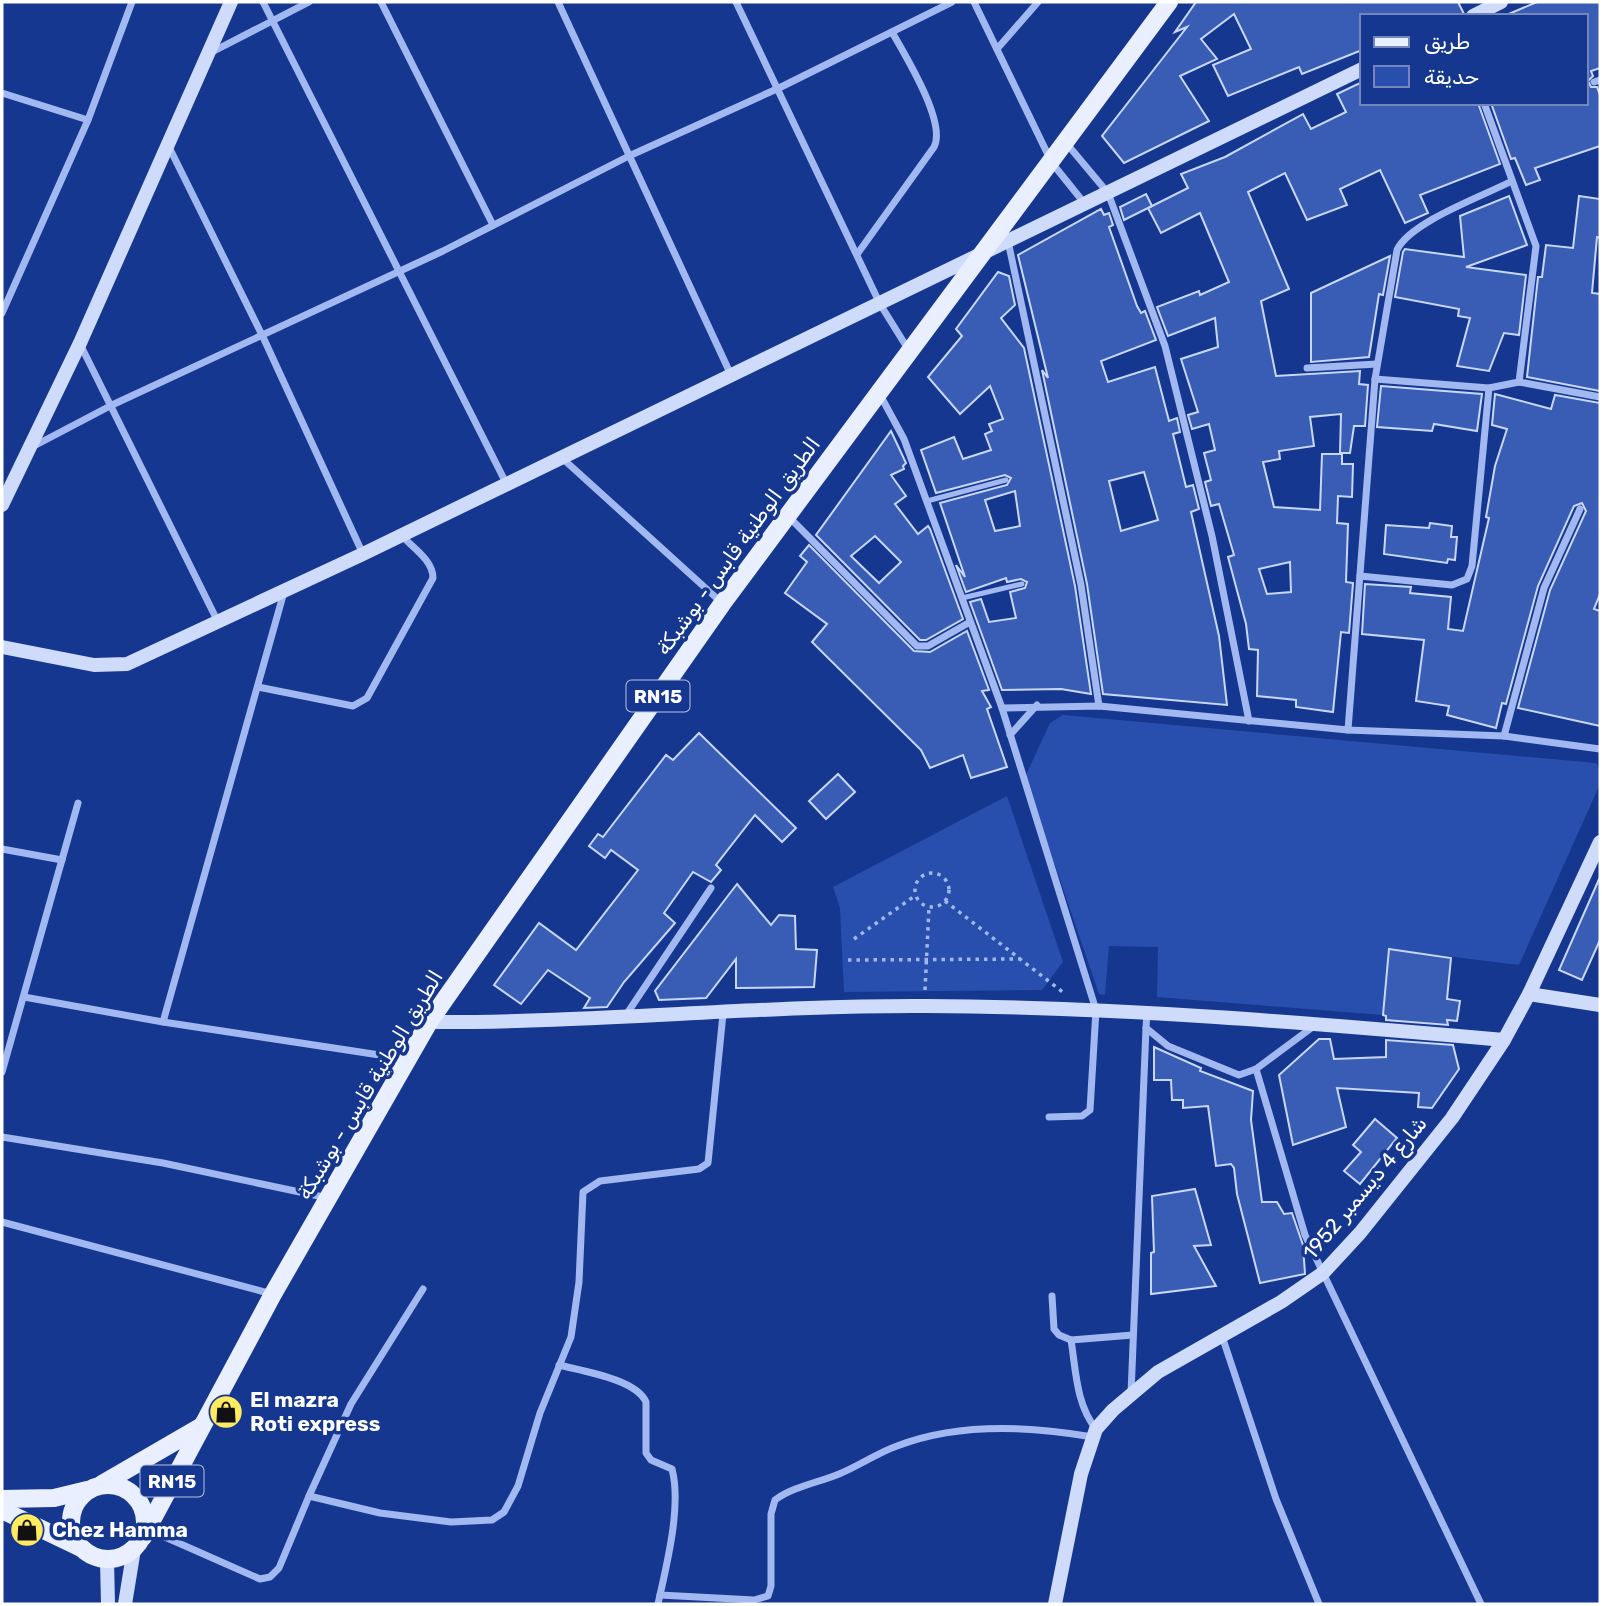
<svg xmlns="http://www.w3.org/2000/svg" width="1602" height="1606" viewBox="0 0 1602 1606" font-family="Rubik,Cairo,sans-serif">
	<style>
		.green { fill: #284fad }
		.building { fill: #395db5; stroke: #c8d7fb; stroke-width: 2; fill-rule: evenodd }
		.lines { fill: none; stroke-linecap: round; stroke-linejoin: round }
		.path { stroke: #a1b8f0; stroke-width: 3.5; stroke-dasharray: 3.5 5; stroke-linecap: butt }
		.lane { stroke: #a1b8f0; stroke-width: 5 }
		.street { stroke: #a1b8f0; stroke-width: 7 }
		.secondary { stroke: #cfdbfb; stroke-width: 14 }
		.primary { stroke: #eaefff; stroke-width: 18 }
		.labels { text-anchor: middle; stroke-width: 7; stroke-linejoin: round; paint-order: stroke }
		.shield { fill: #15378f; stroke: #b9c3dd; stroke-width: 2 }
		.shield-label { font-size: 19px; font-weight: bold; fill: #fff }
		.street-label { font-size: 21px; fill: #fff; stroke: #15378f }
		.poi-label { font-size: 21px; font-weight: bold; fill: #fff; stroke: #15378f; text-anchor: start }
	</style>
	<rect width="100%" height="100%" fill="#15378f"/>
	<g class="green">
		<polygon points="1063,715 1596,763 1600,770 1600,784 1519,965 1389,949 1383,1015 1157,997 1158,947 1109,946 1105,995 1099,994 1025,777 1050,723"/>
		<polygon points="1007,796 1063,962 1042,990 844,992 840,908 833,887"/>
	</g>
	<g class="building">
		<polygon points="1196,2 1458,2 1464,14 1362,16 1362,50 1302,74 1299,67 1228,96 1213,65 1251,49 1234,14 1201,39 1217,59 1180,76 1209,121 1124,163 1102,136 1187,27 1175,32"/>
		<polygon points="1537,2 1600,2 1600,68 1591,71 1593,76 1588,81 1591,87 1597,87 1600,95 1600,146 1535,168 1540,180 1526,185 1515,158 1511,159 1491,103 1586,103 1586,16 1504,16"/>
		<path d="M 1362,82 L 1362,103 L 1478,103 L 1500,164 L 1420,195 L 1428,213 L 1405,223 L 1380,170 L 1340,189 L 1347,205 L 1307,220 L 1285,173 L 1248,192 L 1289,289 L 1261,301 L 1276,376 L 1360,371 L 1359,384 L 1368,385 L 1365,426 L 1354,426 L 1350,453 L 1340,453 L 1341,414 L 1310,417 L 1314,446 L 1279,451 L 1280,459 L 1263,462 L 1274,507 L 1320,510 L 1322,454 L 1342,454 L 1342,464 L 1353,464 L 1352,497 L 1338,496 L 1337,523 L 1348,524 L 1346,582 L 1353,583 L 1349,633 L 1341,632 L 1333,712 L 1296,707 L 1296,700 L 1257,696 L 1258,650 L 1249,649 L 1246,624 L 1228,557 L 1234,555 L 1219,504 L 1211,506 L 1205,482 L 1211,480 L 1204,453 L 1215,450 L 1209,424 L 1192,429 L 1188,415 L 1198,412 L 1181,359 L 1218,347 L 1215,318 L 1168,336 L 1157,307 L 1199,291 L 1200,295 L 1229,282 L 1200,213 L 1161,233 L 1148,208 L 1188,188 L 1181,174 L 1225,157 L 1303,114 L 1311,129 L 1346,112 L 1337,94 ZM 1290,562 L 1291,592 L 1267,594 L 1259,569 Z"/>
		<polygon points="1146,194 1152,206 1124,220 1120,207"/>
		<polygon points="1509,196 1527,245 1466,267 1526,275 1519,335 1504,333 1489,371 1457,366 1470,318 1458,316 1459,309 1395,297 1403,252 1405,249 1464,257 1460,216"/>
		<polygon points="1579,196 1600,199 1600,238 1597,237 1592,293 1600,294 1600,391 1527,377 1538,277 1542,277 1546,245 1573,248"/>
		<path d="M 1101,209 L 1104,215 L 1109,213 L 1113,225 L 1109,227 L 1137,306 L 1141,313 L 1145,311 L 1156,340 L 1101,361 L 1108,382 L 1155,367 L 1169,421 L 1177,418 L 1180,432 L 1173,434 L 1186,487 L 1193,485 L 1199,509 L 1191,512 L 1219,636 L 1227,705 L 1103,694 L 1087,584 L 1042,370 L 1048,378 L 1018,255 ZM 1144,472 L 1158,520 L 1121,531 L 1109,481 Z"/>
		<polygon points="1390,256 1383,295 1379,294 1369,357 1311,362 1311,293"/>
		<path d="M 998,272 L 1009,276 L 1015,305 L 1001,318 L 1024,348 L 1075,586 L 1091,694 L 1061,689 L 1002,690 L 970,602 L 981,599 L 989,622 L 1016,618 L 1010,592 L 1025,588 L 1027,582 L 1021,579 L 1007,582 L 1006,578 L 966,592 L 956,565 L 965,577 L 940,503 L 1007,485 L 1011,478 L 1005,475 L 936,493 L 921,450 L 954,437 L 963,459 L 991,450 L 985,434 L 992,431 L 989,424 L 1003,419 L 990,386 L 960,414 L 928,377 L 962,336 L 956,329 ZM 1015,491 L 1020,526 L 995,531 L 985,500 Z"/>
		<polygon points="1381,386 1482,394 1477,431 1434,424 1432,431 1377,427"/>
		<polygon points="1495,394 1551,409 1555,395 1600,403 1600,594 1594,609 1600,611 1600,726 1518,708 1550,590 1586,511 1582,503 1574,506 1538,586 1506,704 1502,703 1496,728 1447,715 1449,706 1416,701 1424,640 1362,634 1365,584 1411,587 1410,593 1451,597 1448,629 1463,631 1489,518 1486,517 1495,466 1507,429 1492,425"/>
		<path d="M 891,431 L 906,463 L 903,466 L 904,469 L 891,475 L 906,496 L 895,504 L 918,534 L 928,526 L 930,529 L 963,619 L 926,640 L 920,640 L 816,535 ZM 875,536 L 901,562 L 879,583 L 851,556 Z"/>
		<polygon points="1430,523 1452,526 1451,537 1457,537 1455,560 1448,559 1447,563 1384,554 1386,525 1429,528"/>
		<polygon points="809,545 914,651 930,652 967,631 989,690 982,691 991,707 987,709 1007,767 971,778 963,755 930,768 921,750 812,642 827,624 785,593 807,562 800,556"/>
		<polygon points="699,733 796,828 782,842 755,815 716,865 721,870 711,882 693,872 664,913 675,923 624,982 607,1007 584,1008 590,998 548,970 521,1004 494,985 539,923 576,950 638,870 611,850 605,858 589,846 598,834 603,837 666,755 673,760"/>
		<polygon points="838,774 855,792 826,819 809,801"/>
		<polygon points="1600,877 1600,940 1582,980 1559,970"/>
		<polygon points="737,884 771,925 779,915 795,916 796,949 817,950 814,987 736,988 736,959 706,998 659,1000 655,991"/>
		<polygon points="1389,949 1451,958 1447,999 1460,1001 1457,1021 1447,1020 1448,1025 1386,1020 1386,1016 1383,1015"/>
		<polygon points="1319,1039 1330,1039 1334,1059 1386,1057 1386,1040 1453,1045 1459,1069 1432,1108 1418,1107 1419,1093 1337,1088 1346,1127 1293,1145 1279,1075"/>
		<polygon points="1154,1047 1201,1068 1200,1071 1253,1091 1251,1120 1262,1202 1277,1202 1284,1214 1292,1213 1303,1245 1305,1274 1260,1283 1237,1194 1234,1168 1231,1164 1216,1166 1208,1106 1183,1108 1183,1100 1172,1100 1171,1080 1154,1080"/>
		<polygon points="1375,1119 1397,1138 1360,1184 1344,1171 1361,1152 1353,1145"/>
		<polygon points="1195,1189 1211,1245 1194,1246 1216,1286 1151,1294 1151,1253 1154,1252 1152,1196"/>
	</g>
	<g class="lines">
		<g class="path">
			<circle cx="932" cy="890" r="17"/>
			<polyline points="945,901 1064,993"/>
			<polyline points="854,939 916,895"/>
			<polyline points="848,960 1021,959"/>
			<polyline points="925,990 929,907"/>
		</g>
		<g class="lane">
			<polyline points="927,501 1006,480"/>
			<polyline points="962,598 1022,584"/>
		</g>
		<g class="street">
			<polyline points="263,2 506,483"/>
			<polyline points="381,2 493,225"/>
			<polyline points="558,2 731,375"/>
			<polyline points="736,2 880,304 908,349"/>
			<polyline points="974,2 1052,163 1085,204"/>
			<polyline points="997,49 1038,2"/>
			<polyline points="210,53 309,2"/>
			<polyline points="1594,82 1600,80"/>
			<polyline points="2,93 88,120"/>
			<polyline points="1067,144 1108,193 1165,346 1212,536 1249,721"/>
			<polyline points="169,147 263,337 363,554"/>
			<polyline points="1008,241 1081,585 1099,706"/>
			<path d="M 858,253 L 934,147 C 947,123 905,55 892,32"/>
			<polyline points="2,313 88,120 132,2"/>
			<polyline points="80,344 217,620"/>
			<polyline points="1307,368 1377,364"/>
			<polyline points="1375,379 1489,388 1519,382 1536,246 1484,103"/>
			<polyline points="1519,382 1600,397"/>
			<polyline points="879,393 904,439 1002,708 1096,1010 1090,1110 1082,1116 1049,1117"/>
			<polyline points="32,447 112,405 443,251 629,156 779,88 952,2"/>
			<polyline points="562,458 722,603"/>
			<polyline points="788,516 917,646 928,646 970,622"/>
			<polyline points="1360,576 1452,585 1467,579 1472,566 1489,388"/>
			<path d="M 258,687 L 353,706 L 367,698 L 433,578 C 433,560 412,547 401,535"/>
			<polyline points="1002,708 1099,706 1348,730 1504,736 1600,749"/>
			<path d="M 1348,730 L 1375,379 L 1397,250 C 1410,222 1483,196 1512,181"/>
			<polyline points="1010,735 1037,705"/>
			<polyline points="1504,736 1544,588 1580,509"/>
			<polyline points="2,849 62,860"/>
			<polyline points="24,997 163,1022 406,1059"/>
			<polyline points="1147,1012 1146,1028 1168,1046 1239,1075 1256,1069 1314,1026"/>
			<polyline points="626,1015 711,888"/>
			<polyline points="163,1022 284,592"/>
			<polyline points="1256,1069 1305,1235 1481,1604"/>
			<polyline points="2,1072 78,803"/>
			<polyline points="2,1137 163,1163 328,1198"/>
			<polyline points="2,1222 272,1294"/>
			<polyline points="1052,1296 1054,1329 1059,1335 1071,1340 1133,1335"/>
			<polyline points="1222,1336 1276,1499 1319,1604"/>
			<path d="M 1071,1340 C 1076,1371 1076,1404 1096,1429"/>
			<path d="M 559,1365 C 582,1371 636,1379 646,1402 L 646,1453 L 651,1460 L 672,1469 C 682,1507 666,1567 658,1604"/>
			<polyline points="1131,1394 1146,1028"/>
			<polyline points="309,1496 351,1404 423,1289"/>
			<polyline points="149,1530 260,1579 270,1577 279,1568 309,1496 380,1513 451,1522 492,1520 504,1512 518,1486 540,1413 571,1337 579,1282 583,1192 600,1181 699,1169 708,1163 723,1014"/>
			<path d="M 660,1595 L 754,1600 L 768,1596 L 771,1586 L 771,1514 L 775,1500 C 792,1487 820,1482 839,1474 C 859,1466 877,1453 897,1446 C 959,1422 1030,1426 1093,1437"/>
		</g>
		<g class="secondary">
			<polyline points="1473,16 1501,2"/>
			<polyline points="2,505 80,343 231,2"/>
			<polyline points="2,647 94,665 127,664 363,554 1362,69"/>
			<polyline points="1529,994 1600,1005"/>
			<path d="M 429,1022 C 595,1023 761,1005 926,1006 C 1120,1007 1312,1023 1504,1040"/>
			<polyline points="107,1560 108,1604"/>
			<polyline points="125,1604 134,1549"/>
			<polyline points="1055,1604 1081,1474 1096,1429 1113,1410 1158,1372 1281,1302 1323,1273 1360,1233 1452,1118 1504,1040 1529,994 1600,842"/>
		</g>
		<g class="primary">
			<polyline points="102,1484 202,1426"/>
			<circle cx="108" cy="1522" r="37"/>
			<polyline points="2,1499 54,1498 87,1490"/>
			<polyline points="2,1510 81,1548"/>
			<polyline points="143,1537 273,1294 429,1022 722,604 1169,2"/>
		</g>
	</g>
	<defs>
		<g id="shop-disc" transform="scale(1.75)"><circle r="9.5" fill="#ffeb60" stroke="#15378f"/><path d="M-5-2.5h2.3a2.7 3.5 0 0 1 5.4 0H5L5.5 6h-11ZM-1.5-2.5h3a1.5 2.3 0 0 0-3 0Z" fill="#111"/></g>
	</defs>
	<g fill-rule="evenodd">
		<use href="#shop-disc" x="226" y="1412"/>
		<use href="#shop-disc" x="27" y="1530"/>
	</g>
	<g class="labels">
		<g class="shield">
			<rect x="626.5" y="680.5" width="63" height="31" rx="5"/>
			<rect x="140.5" y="1465.5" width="63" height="31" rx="5"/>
		</g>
		<g class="shield-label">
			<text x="658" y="703">RN15</text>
			<text x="172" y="1488">RN15</text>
		</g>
		<g class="street-label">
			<text transform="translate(738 546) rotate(-54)" y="7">الطريق الوطنية قابس - بوشبكة</text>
			<text transform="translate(370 1085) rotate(-59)" y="7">الطريق الوطنية قابس - بوشبكة</text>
			<text transform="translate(1365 1188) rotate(-50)" y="7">شارع 4 ديسمبر 1952</text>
		</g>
		<g class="poi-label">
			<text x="250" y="1407">El mazra<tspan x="250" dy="24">Roti express</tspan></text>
			<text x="52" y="1537">Chez Hamma</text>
		</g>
	</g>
	<rect width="1602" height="1606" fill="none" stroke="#ffffff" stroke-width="7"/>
	<rect x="1360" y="14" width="228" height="91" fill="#15378f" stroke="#7387bc" stroke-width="2"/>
	<rect x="1374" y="37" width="35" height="10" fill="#eaefff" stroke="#7387bc" stroke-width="2"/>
	<text x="1424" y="49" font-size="21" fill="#ffffff">طريق</text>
	<rect x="1374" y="66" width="35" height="21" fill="#284fad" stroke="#7387bc" stroke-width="2"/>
	<text x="1424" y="84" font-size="21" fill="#ffffff">حديقة</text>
</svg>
